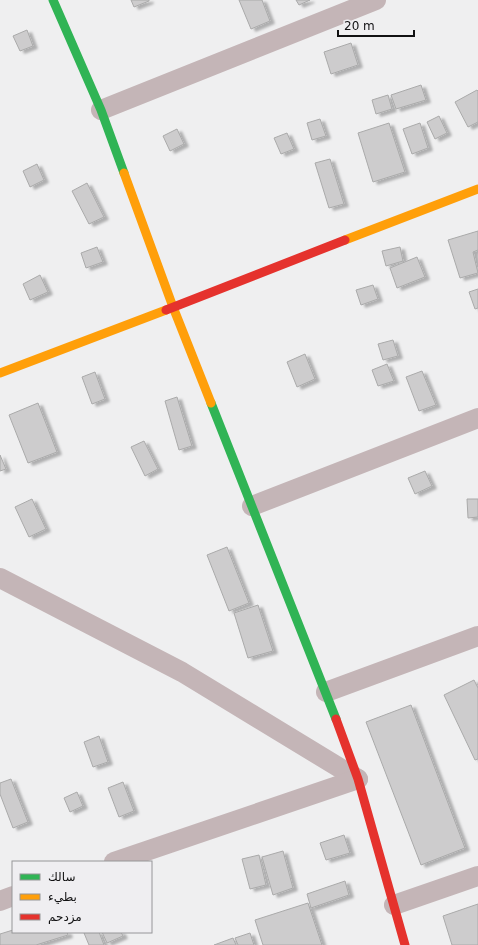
<svg xmlns="http://www.w3.org/2000/svg" width="478" height="945" viewBox="0 0 478 945" font-family="'DejaVu Sans',Vazirmatn,sans-serif">
	<style>
		.building { fill: #cdcccd; stroke: #aaa; filter: url(#shadow) }
		.lines { fill: none; stroke-linecap: round; stroke-linejoin: round }
		.street { stroke: #c4b5b7; stroke-width: 20 }
		.fast { stroke: #30b455; stroke-width: 9 }
		.slow { stroke: #ff9f0a; stroke-width: 9 }
		.jam { stroke: #e5322d; stroke-width: 9 }
	</style>
	<defs>
		<filter id="shadow"><feDropShadow dx="4.5" dy="2.5" stdDeviation="1" flood-color="#0004"/></filter>
	</defs>
	<rect width="100%" height="100%" fill="#efeff0"/>
	<g class="building">
		<polygon points="131,0 149,0 149,1 134,7"/>
		<polygon points="239,0 262,0 270,21 251,29"/>
		<polygon points="296,0 310,0 299,5"/>
		<polygon points="27,30 33,46 20,51 13,36"/>
		<polygon points="351,43 358,65 331,74 324,52"/>
		<polygon points="421,85 426,100 396,109 391,95"/>
		<polygon points="477,90 478,91 478,122 468,127 455,102"/>
		<polygon points="388,95 392,109 376,114 372,100"/>
		<polygon points="439,116 447,133 435,139 427,122"/>
		<polygon points="320,119 326,136 312,140 307,123"/>
		<polygon points="389,123 405,172 373,182 358,133"/>
		<polygon points="420,123 428,148 412,154 403,129"/>
		<polygon points="177,129 184,144 170,151 163,136"/>
		<polygon points="287,133 294,149 281,154 274,138"/>
		<polygon points="330,159 344,204 329,208 315,163"/>
		<polygon points="37,164 44,180 30,187 23,171"/>
		<polygon points="87,183 104,217 89,224 72,191"/>
		<polygon points="478,231 478,250 473,252 478,273 460,278 448,240"/>
		<polygon points="97,247 103,262 86,268 81,253"/>
		<polygon points="400,247 403,261 386,266 382,251"/>
		<polygon points="417,257 425,277 397,288 390,268"/>
		<polygon points="40,275 48,292 30,300 23,284"/>
		<polygon points="373,285 378,299 361,305 356,290"/>
		<polygon points="478,289 478,308 475,309 469,292"/>
		<polygon points="393,340 398,356 383,360 378,344"/>
		<polygon points="305,354 315,379 297,387 287,362"/>
		<polygon points="387,364 394,381 378,386 372,370"/>
		<polygon points="422,371 436,405 419,411 406,377"/>
		<polygon points="95,372 105,399 92,404 82,377"/>
		<polygon points="177,397 192,446 179,450 165,401"/>
		<polygon points="38,403 57,452 28,463 9,415"/>
		<polygon points="144,441 158,469 145,476 131,447"/>
		<polygon points="0,455 6,469 0,471"/>
		<polygon points="425,471 432,486 415,494 408,478"/>
		<polygon points="32,499 46,529 29,537 15,507"/>
		<polygon points="467,499 478,499 478,517 468,518"/>
		<polygon points="227,547 249,603 229,611 207,555"/>
		<polygon points="258,605 273,651 248,658 234,613"/>
		<polygon points="474,680 478,688 478,759 475,760 444,695"/>
		<polygon points="411,705 465,848 421,865 366,722"/>
		<polygon points="99,736 108,762 93,767 84,742"/>
		<polygon points="11,779 28,822 13,828 0,794 0,783"/>
		<polygon points="123,782 134,811 119,817 108,788"/>
		<polygon points="77,792 83,806 70,812 64,798"/>
		<polygon points="344,835 350,853 326,860 320,843"/>
		<polygon points="283,851 293,888 273,895 262,857"/>
		<polygon points="259,855 266,885 250,889 242,859"/>
		<polygon points="345,881 349,895 311,908 307,894"/>
		<polygon points="308,903 322,945 263,945 255,920"/>
		<polygon points="478,904 478,945 452,945 443,916"/>
		<polygon points="13,930 13,932 67,932 68,935 36,945 0,945 0,934"/>
		<polygon points="87,932 99,932 104,945 89,945 84,933"/>
		<polygon points="102,932 121,932 123,936 107,943"/>
		<polygon points="250,933 254,945 238,945 235,938"/>
		<polygon points="233,938 236,945 214,945"/>
	</g>
	<g class="lines">
		<g class="street">
			<polyline points="101,110 376,0"/>
			<polyline points="252,506 478,418"/>
			<polyline points="0,578 182,672 358,779"/>
			<polyline points="326,692 478,636"/>
			<polyline points="114,862 358,779"/>
			<polyline points="0,901 13,896"/>
			<polyline points="394,905 478,876"/>
		</g>
		<g class="fast">
			<polyline points="53,0 101,110 124,173"/>
			<polyline points="211,403 336,719"/>
		</g>
		<g class="slow">
			<polyline points="124,173 173,307 211,403"/>
			<polyline points="345,240 478,189"/>
			<polyline points="0,373 166,310"/>
		</g>
		<g class="jam">
			<polyline points="166,310 345,240"/>
			<polyline points="336,719 358,779 405,945"/>
		</g>
	</g>
	<rect x="12" y="861" width="140" height="72" fill="#efeef1" stroke="#969698"/>
	<rect x="20" y="874" width="20" height="6" fill="#30b455" stroke="#969698"/>
	<text x="48" y="881" font-size="12" fill="#111112">سالك</text>
	<rect x="20" y="894" width="20" height="6" fill="#ff9f0a" stroke="#969698"/>
	<text x="48" y="901" font-size="12" fill="#111112">بطيء</text>
	<rect x="20" y="914" width="20" height="6" fill="#e5322d" stroke="#969698"/>
	<text x="48" y="921" font-size="12" fill="#111112">مزدحم</text>
	<path d="M338 30v6h76v-6" fill="none" stroke="#111112" stroke-width="2"/>
	<text x="344" y="30" font-size="12" fill="#111112" stroke="#efeef1" stroke-width="3" paint-order="stroke">20 m</text>
</svg>
